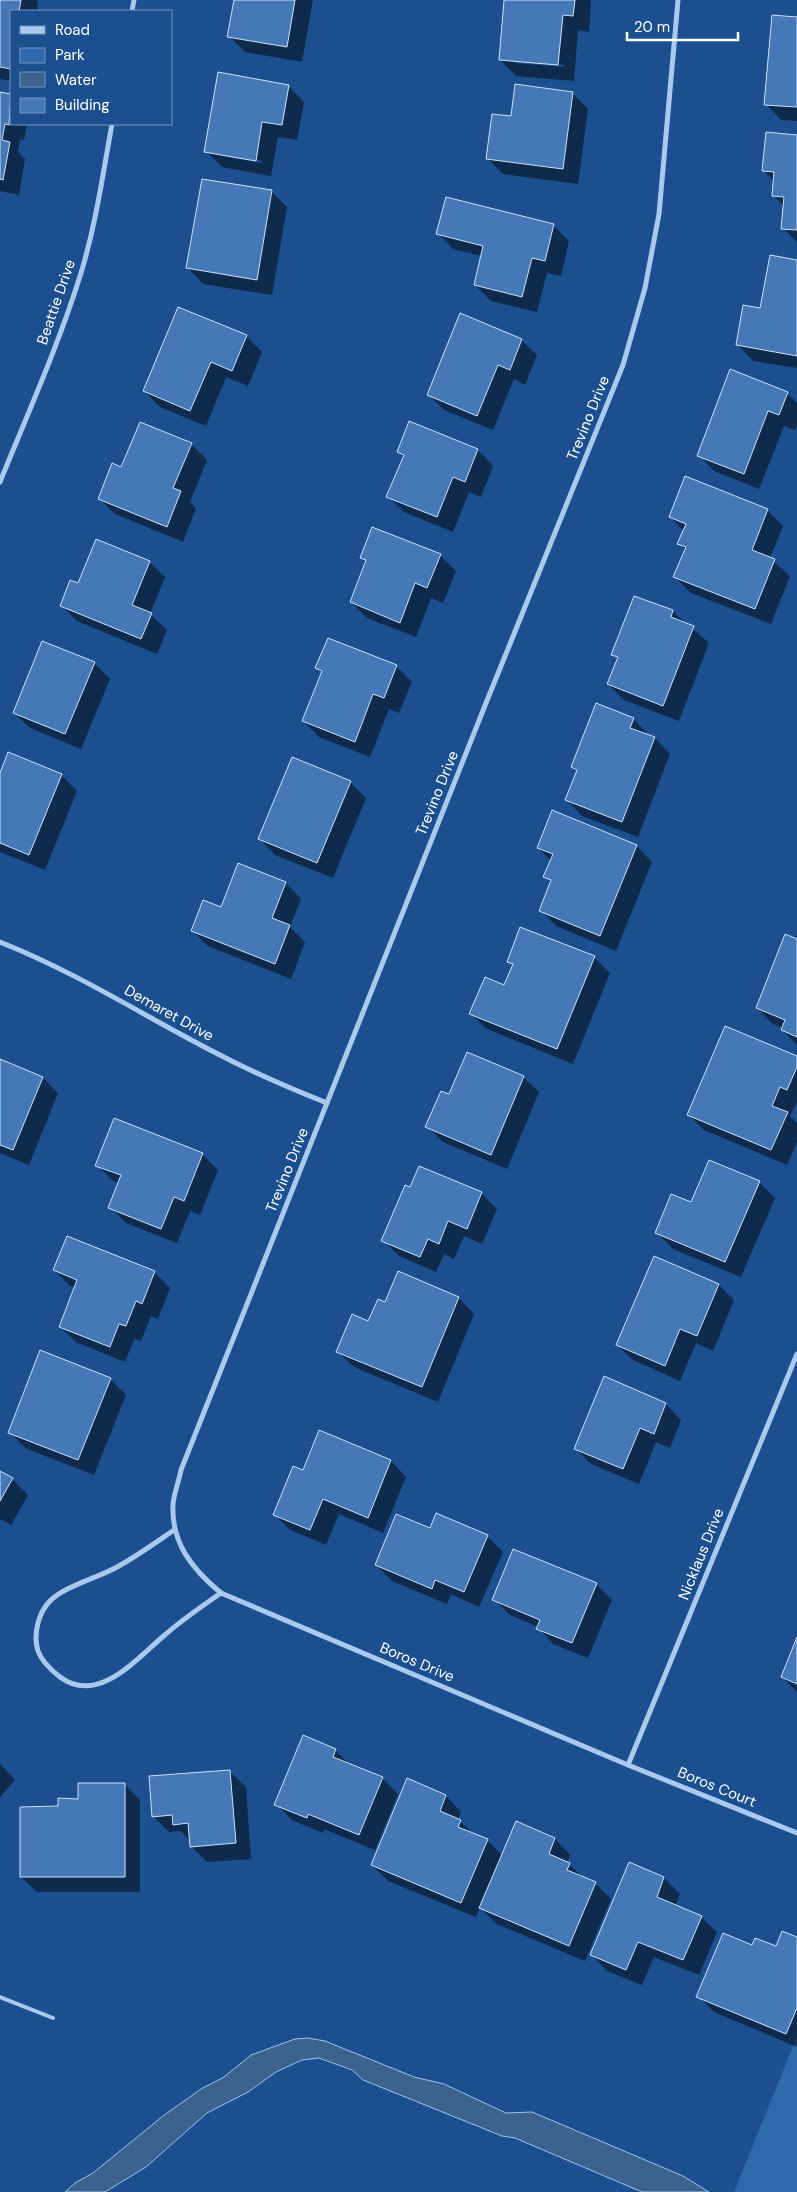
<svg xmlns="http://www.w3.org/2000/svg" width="797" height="2192" viewBox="0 0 797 2192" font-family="'DM Sans',sans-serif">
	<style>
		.green { fill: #2e69ad }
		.water { fill: #3c6290; stroke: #9cc4f0 }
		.shadow { fill: #0007; fill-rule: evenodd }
		.building { fill: #4478b7; stroke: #cfe3fa }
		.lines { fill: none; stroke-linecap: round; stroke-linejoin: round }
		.lane { stroke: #a9c9ee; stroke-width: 4 }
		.street { stroke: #a9c9ee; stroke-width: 5 }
		.labels { text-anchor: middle; stroke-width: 4; stroke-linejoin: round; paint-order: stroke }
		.street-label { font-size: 15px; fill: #fff; stroke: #1b4f8f }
	</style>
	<rect width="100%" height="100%" fill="#1b4f8f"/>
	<polygon class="green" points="797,2036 797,2192 734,2192"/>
	<polygon class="water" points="308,2038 325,2041 414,2077 444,2084 506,2113 532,2112 683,2176 709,2192 642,2192 515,2138 502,2136 363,2080 352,2070 319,2058 302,2060 276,2072 248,2092 207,2113 146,2167 105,2192 65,2192 75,2183 93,2173 163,2116 201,2089 224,2077 251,2055 295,2039"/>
	<g class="shadow">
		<polygon points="0,0 36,0 38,2 37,11 11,11 11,81 0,79"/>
		<polygon points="235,0 313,0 302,62 245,52 229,36"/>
		<path d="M 505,0 L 591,0 L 589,32 L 578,30 L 574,81 L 516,76 L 500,60 ZM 515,60 L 565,65 L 564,67 L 515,63 Z"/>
		<polygon points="797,18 797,121 781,120 766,104"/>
		<path d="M 288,86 L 304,102 L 297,140 L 278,137 L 271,176 L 222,167 L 206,151 ZM 222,154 L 262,161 L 262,163 L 222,156 Z"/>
		<polygon points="0,93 11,95 11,124 27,124 24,140 20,139 18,152 25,159 19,195 0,191"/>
		<polygon points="572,93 588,109 578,184 503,174 487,158 512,118"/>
		<polygon points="797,136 797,242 783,228 784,206 774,196 775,182 764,171"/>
		<polygon points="272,192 287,207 272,295 203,284 188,268"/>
		<polygon points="554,226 569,241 561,276 547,273 537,312 491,301 475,285 482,256 453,249 438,233"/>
		<polygon points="797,261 797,368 753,361 738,345"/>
		<polygon points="246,336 262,352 248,386 226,377 206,426 160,407 144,391"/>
		<polygon points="521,340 537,355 525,385 514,379 493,430 444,410 428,394"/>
		<polygon points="787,393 797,403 797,425 795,430 784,426 759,489 714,471 699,455"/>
		<polygon points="410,423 478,450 493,466 481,497 469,492 453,532 404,512 388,496 404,457 398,452"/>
		<polygon points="191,444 207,460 190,502 196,508 183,542 115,514 99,498 122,468"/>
		<polygon points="767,510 783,526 770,558 790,576 771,624 691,593 675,577 686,550 679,543 684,531 670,517"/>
		<polygon points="440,555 456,571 443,603 431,598 416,637 367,618 351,602 367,563 361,557"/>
		<polygon points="149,562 165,577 150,614 167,630 157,654 77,621 61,605 79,584"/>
		<polygon points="635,597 673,612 709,643 679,721 624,700 608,684 618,659 613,654"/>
		<polygon points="94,663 110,679 81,749 30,728 14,713"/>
		<polygon points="396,666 412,682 399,713 389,709 370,757 319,737 303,721 323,674 317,668"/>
		<polygon points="634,719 649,736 655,738 670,754 638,837 582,816 567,800 578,773 572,767"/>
		<polygon points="61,775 77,791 45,870 0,852 0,776"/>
		<polygon points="350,782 366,798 333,878 275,855 260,839"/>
		<polygon points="553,812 637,846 652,862 616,951 556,926 541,910 551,883 545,876 551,861 538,848"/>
		<polygon points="239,865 286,883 301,899 290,927 305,942 291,979 208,946 192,930 222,909"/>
		<polygon points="797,940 797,1045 782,1030 783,1028 773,1024 757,1008"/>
		<polygon points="594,957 610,973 573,1064 487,1029 471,1014 505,986 513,966 508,961"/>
		<polygon points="797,1058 797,1102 790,1116 797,1123 797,1142 787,1165 704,1130 689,1115"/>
		<polygon points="0,1060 43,1078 58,1093 29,1165 0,1153"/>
		<polygon points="523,1077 539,1092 507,1169 443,1142 427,1126 450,1096"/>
		<polygon points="202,1154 218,1170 200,1215 190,1211 177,1243 126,1223 110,1207 119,1183 113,1181 97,1165"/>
		<polygon points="420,1168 482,1194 497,1209 482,1244 464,1236 454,1259 444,1254 436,1272 399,1256 383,1240 411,1189"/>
		<polygon points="759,1182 775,1198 741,1277 673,1249 657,1233 692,1204"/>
		<polygon points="54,1270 154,1272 170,1288 158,1319 151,1316 141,1341 134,1339 125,1362 76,1342 60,1327 76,1288 70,1286"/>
		<polygon points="399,1273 459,1298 474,1314 438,1402 354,1367 338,1352 386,1304"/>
		<polygon points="719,1285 734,1300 713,1351 696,1343 680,1381 633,1360 617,1345"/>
		<polygon points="110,1379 126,1395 94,1475 25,1448 10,1432"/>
		<polygon points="666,1404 681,1420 670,1448 656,1442 639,1484 591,1464 575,1448"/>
		<polygon points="320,1432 391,1461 406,1477 383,1533 339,1514 326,1545 290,1530 274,1514 304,1472"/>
		<polygon points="0,1473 12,1479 28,1495 11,1525 1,1519 0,1521"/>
		<polygon points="431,1530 487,1536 503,1552 479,1607 451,1594 447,1604 392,1581 376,1565"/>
		<polygon points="596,1584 612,1600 588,1658 553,1644 538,1627 510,1615 494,1599"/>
		<polygon points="797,1641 797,1692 782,1677"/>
		<polygon points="335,1750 350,1765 382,1778 398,1794 375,1850 324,1829 323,1833 292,1820 276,1804"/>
		<polygon points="0,1764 15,1780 0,1797"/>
		<polygon points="230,1772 246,1787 251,1859 207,1862 191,1846 189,1840 181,1831 169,1832 153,1816"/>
		<polygon points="407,1780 446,1796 461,1812 458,1820 475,1835 487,1840 503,1856 555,1839 570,1855 567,1863 584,1878 595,1883 611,1899 585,1961 497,1924 480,1908 476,1917 388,1881 372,1865"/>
		<polygon points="124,1784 140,1800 140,1892 37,1892 21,1877 59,1808"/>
		<polygon points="629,1864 664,1878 680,1894 675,1906 701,1917 717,1932 699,1975 654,1957 642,1985 607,1971 592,1955"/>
		<polygon points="797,1938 797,2047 714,2012 698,1996 777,1948"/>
	</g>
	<g class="building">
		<polygon points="0,0 21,0 19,11 11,11 11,69 0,67"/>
		<polygon points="234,0 295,0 287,47 227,37"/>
		<polygon points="504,0 575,0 573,16 563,15 558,65 499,60"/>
		<polygon points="772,15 797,17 797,107 764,105"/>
		<polygon points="218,72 289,85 282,125 262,122 256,161 204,152"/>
		<polygon points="515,84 573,92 563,169 486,159 492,114 511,116"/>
		<polygon points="0,92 11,94 9,125 5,124 2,140 10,142 3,180 0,179"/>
		<polygon points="766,132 797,135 797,230 781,229 784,197 772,196 774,172 762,171"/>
		<polygon points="202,179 272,190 257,280 186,268"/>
		<polygon points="446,197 554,224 545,261 532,258 522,297 474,285 483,246 436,234"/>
		<polygon points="770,255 797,260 797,356 736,345 743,305 760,308"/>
		<polygon points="178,307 247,335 232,371 211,362 190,411 143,391"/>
		<polygon points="460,313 522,339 510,370 498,365 477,416 427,395"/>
		<polygon points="730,369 788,392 779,415 768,411 744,474 697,456"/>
		<polygon points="409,421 478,449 465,482 453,477 437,517 386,497 404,455 397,452"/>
		<polygon points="140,422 192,443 173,488 181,491 167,527 98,499 112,463 121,467"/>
		<polygon points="685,476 768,509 752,550 775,559 755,609 673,577 686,547 677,544 686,524 669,517"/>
		<polygon points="372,527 441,554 427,588 415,583 400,623 350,602 366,560 360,558"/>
		<polygon points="96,539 150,561 132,605 152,613 141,639 60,606 70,580 78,583"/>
		<polygon points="634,596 673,610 671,617 694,626 663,706 607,684 618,657 611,655"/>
		<polygon points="328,638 397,665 384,698 373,694 355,742 302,721 322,671 315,668"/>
		<polygon points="42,641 95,662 65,734 13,713"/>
		<polygon points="596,703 634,718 630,728 655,737 622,822 565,800 577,770 571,767"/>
		<polygon points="8,752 62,774 29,855 0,843 0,773"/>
		<polygon points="292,757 351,781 317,863 258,839"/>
		<polygon points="552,810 637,845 600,936 539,911 551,880 543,877 553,854 537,848"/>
		<polygon points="238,863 286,882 272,918 290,925 275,964 191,931 203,900 221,907"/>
		<polygon points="520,927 595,956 557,1049 469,1014 485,977 504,985 513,964 507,962"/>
		<polygon points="785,934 797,939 797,1037 781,1030 785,1020 756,1008"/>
		<polygon points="725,1026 797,1056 797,1067 787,1090 780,1087 772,1106 788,1112 771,1150 687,1115"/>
		<polygon points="467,1052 524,1076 491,1155 425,1127 441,1091 449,1094"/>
		<polygon points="0,1059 43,1077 13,1150 0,1145"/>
		<polygon points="114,1118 203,1153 184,1201 174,1197 161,1229 108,1208 121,1175 95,1166"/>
		<polygon points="709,1160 760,1181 725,1262 655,1233 671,1194 691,1202"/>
		<polygon points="419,1166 482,1192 467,1229 448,1221 439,1244 428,1239 420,1257 381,1241 405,1185 410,1187"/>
		<polygon points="67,1236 155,1271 142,1304 136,1301 126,1326 119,1324 110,1347 59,1327 77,1280 53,1270"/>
		<polygon points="654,1256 719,1284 697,1336 680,1329 665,1366 616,1345"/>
		<polygon points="398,1271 459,1297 422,1387 336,1352 352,1314 368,1321 378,1299 385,1302"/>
		<polygon points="40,1350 111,1378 78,1460 8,1433"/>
		<polygon points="604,1376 666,1403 654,1434 640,1428 623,1469 574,1449"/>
		<polygon points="319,1430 391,1460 368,1518 323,1499 310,1530 273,1515 293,1466 303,1470"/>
		<polygon points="0,1471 13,1478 0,1501"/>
		<polygon points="436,1513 488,1535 464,1592 435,1580 432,1589 375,1565 396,1514 430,1528"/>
		<polygon points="513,1549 597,1583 572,1643 536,1629 540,1620 492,1600"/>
		<polygon points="797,1637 797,1684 781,1677"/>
		<polygon points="303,1735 336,1749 333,1757 383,1777 359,1835 308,1814 307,1818 274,1805"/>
		<polygon points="230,1770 236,1843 190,1847 188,1823 173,1825 172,1815 152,1817 149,1776"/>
		<polygon points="407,1778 446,1795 440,1811 461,1820 458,1827 488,1839 461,1903 371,1865"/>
		<polygon points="78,1783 125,1783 125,1877 20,1877 20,1807 58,1806 58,1798 78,1799"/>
		<polygon points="516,1821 555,1838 549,1854 570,1863 567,1870 596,1882 569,1946 479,1908"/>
		<polygon points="629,1862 664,1877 657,1897 702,1916 683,1960 638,1942 626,1970 590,1955"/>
		<polygon points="782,1931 797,1937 797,2008 786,2034 696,1997 723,1933 752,1945 755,1938 776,1946"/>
	</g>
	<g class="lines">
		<polyline class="lane" points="0,1997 53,2018"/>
		<g class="street">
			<path d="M 678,0 L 659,214 L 645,288 L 623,365 L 486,703 L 181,1470 C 179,1481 174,1493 173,1504 C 171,1543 192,1569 221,1593 L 628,1765 L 797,1833"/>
			<polyline points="132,11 134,0"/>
			<path d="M 0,482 C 28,413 59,344 81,273 C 96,224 103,173 112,124"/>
			<path d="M 0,942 C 76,972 144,1016 216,1053 C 252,1072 289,1088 327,1103"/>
			<path d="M 174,1530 C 155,1543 137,1556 117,1567 C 98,1578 64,1586 49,1602 C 38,1614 33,1635 38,1651 C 42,1662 51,1670 60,1677 C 99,1706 139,1656 166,1634 C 183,1619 202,1606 221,1593"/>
			<polyline points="628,1765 797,1354"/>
		</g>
	</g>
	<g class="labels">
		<g class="street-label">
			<text transform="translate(56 302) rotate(-71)" y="5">Beattie Drive</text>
			<text transform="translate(588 418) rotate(-68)" y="5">Trevino Drive</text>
			<text transform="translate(437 793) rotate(-68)" y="5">Trevino Drive</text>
			<text transform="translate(169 1013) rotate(29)" y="5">Demaret Drive</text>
			<text transform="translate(287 1170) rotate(-68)" y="5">Trevino Drive</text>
			<text transform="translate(701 1554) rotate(-68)" y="5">Nicklaus Drive</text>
			<text transform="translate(417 1662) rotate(23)" y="5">Boros Drive</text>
			<text transform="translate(717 1787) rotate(22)" y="5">Boros Court</text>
		</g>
	</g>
	<rect x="10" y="10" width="162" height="115" fill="#1b4f8f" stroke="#7695bc"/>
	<rect x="20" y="26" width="25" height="8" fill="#a9c9ee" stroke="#7695bc"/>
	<text x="55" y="35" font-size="15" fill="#ffffff">Road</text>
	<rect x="20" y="48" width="25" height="15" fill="#2e69ad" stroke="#7695bc"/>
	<text x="55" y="60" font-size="15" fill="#ffffff">Park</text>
	<rect x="20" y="72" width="25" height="15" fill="#3c6290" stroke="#7695bc"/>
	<text x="55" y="85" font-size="15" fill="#ffffff">Water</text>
	<rect x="20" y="98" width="25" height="15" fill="#4478b7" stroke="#7695bc"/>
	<text x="55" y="110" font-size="15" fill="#ffffff">Building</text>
	<path d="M627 32v8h111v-8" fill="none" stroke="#ffffff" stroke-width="2.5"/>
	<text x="634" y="32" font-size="15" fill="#ffffff" stroke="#1b4f8f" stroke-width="4" paint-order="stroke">20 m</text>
</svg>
